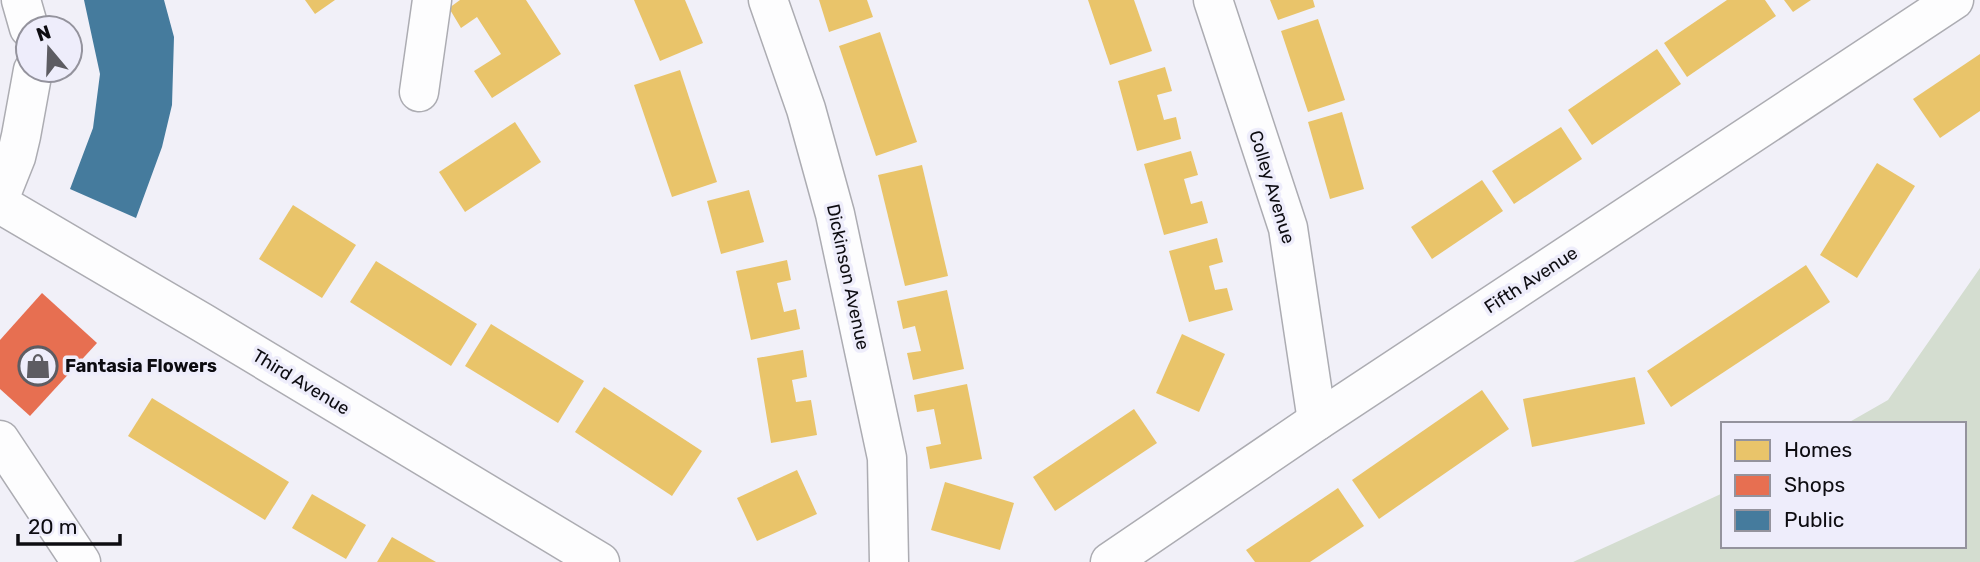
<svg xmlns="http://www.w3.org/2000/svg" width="1980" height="562" viewBox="0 0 1980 562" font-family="Rubik,sans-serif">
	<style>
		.green { fill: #d4ddd0 }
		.homes { fill: #e9c46a }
		.shops { fill: #e76f51 }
		.public { fill: #457b9d }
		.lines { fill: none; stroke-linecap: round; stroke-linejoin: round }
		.minor-casing { stroke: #acacb2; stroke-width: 41 }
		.minor { stroke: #fdfdfe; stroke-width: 38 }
		.labels { text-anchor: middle; stroke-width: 7; stroke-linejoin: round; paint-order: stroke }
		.street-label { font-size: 18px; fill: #0d0c11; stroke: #eeedfb }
		.poi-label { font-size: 18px; font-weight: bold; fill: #0d0c11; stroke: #eeedfb; text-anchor: start }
	</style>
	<rect width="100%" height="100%" fill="#f1f0f8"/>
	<polygon class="green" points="1980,268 1980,562 1573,562 1723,493 1723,546 1964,546 1964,424 1846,424 1888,400"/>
	<g class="homes">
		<polygon points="305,0 335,0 315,14"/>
		<polygon points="460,0 526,0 561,54 492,98 474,71 501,54 477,17 461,28 449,8"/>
		<polygon points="634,0 685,0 703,43 660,61"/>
		<polygon points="819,0 867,0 873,17 829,32"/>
		<polygon points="1088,0 1134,0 1152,51 1110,65"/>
		<polygon points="1270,0 1313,0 1315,7 1278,20"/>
		<polygon points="1727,0 1765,0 1776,16 1687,77 1664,43"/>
		<polygon points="1784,0 1811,0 1793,12"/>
		<polygon points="1318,19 1345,100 1308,112 1281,31"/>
		<polygon points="880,32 917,142 876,156 839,46"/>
		<polygon points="1657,49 1681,84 1592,145 1568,110"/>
		<polygon points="1980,54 1980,111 1940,138 1913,99"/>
		<polygon points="1165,67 1172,91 1157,95 1164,120 1176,117 1181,139 1137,151 1118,81"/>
		<polygon points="680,70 717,182 672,197 634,85"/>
		<polygon points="1342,112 1364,189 1330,199 1308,122"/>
		<polygon points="515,122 541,162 465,212 439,172"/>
		<polygon points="1561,127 1582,159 1514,204 1492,171"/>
		<polygon points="1191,151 1198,175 1184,179 1191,204 1202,201 1208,223 1164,235 1144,164"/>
		<polygon points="1877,163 1915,186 1857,278 1820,255"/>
		<polygon points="922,165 948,276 905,286 878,175"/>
		<polygon points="1482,180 1503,211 1432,259 1411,227"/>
		<polygon points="749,190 764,242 721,254 707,201"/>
		<polygon points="293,205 356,245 322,298 259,259"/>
		<polygon points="1217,238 1223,262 1209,266 1215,290 1227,288 1233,310 1189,322 1169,251"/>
		<polygon points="787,260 791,280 777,283 784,312 796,309 800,329 751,340 736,271"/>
		<polygon points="376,261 477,324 451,366 350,302"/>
		<polygon points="1806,265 1830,302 1671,407 1647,371"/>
		<polygon points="947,290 964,369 913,380 907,353 921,351 915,326 903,329 897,301"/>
		<polygon points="491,324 584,381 558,423 465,366"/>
		<polygon points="1182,334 1225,354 1199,412 1156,393"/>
		<polygon points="803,350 807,377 792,380 796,402 811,400 817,435 771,443 757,358"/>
		<polygon points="1635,377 1645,424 1532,447 1523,399"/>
		<polygon points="967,384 982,459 930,469 926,447 941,444 934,409 917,412 914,395"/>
		<polygon points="604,387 702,451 672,496 575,432"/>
		<polygon points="1482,390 1509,429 1379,519 1352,480"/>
		<polygon points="152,398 289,482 265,520 128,436"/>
		<polygon points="1134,409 1157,443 1055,511 1033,477"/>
		<polygon points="797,470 817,514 757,541 737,498"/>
		<polygon points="945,482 1014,503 1000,550 931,530"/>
		<polygon points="1338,488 1364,526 1310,562 1255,562 1246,550"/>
		<polygon points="312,494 366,525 346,559 292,528"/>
		<polygon points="392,537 436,562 377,562"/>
	</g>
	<polygon class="shops" points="42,293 97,343 30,416 0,389 0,340"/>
	<polygon class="public" points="84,0 164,0 174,37 172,105 162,147 136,218 70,189 93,128 100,74"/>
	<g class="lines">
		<g class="minor-casing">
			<g id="minor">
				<polyline points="21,0 29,28"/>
				<polyline points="768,0 806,109 835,214 887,458 889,562"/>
				<polyline points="1213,0 1288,228 1317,421"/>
				<polyline points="419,92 432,0"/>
				<polyline points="0,197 16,157 21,136 33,70"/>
				<polyline points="0,204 203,323 600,562"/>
				<polyline points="0,440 81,562"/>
				<polyline points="1110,562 1317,421 1954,0"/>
			</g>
		</g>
		<use href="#minor" class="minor"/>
	</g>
	<defs>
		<g id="shop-ring" transform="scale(2.0125)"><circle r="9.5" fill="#eeedfb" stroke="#5d5c62" stroke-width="1.5"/><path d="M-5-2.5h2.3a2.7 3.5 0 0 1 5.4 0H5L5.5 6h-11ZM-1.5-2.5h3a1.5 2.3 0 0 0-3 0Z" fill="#5d5c62"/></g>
	</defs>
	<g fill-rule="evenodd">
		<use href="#shop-ring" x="38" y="366"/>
	</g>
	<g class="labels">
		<g class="street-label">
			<text transform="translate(1272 187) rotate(73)" y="6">Colley Avenue</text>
			<text transform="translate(848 277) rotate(78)" y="6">Dickinson Avenue</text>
			<text transform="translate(1531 280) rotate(-33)" y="6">Fifth Avenue</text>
			<text transform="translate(301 382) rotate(31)" y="6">Third Avenue</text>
		</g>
		<g class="poi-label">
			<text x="65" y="372">Fantasia Flowers</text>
		</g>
	</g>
	<rect x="1721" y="422" width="245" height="126" fill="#eeedfb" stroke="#94939d" stroke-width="2"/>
	<rect x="1735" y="440" width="35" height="21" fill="#e9c46a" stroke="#94939d" stroke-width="2"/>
	<text x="1784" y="457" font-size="21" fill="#0d0c11">Homes</text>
	<rect x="1735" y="475" width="35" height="21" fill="#e76f51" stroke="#94939d" stroke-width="2"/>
	<text x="1784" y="492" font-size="21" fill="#0d0c11">Shops</text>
	<rect x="1735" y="510" width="35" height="21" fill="#457b9d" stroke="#94939d" stroke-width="2"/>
	<text x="1784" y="527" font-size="21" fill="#0d0c11">Public</text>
	<g transform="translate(49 49) rotate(341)"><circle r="33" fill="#eeedfb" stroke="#94939d" stroke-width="2"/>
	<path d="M0-5L12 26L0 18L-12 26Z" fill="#5d5c62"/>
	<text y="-10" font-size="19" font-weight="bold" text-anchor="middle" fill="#0d0c11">N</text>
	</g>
	<path d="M18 534v10h102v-10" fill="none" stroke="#0d0c11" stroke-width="3.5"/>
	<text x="28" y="534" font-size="21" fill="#0d0c11" stroke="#eeedfb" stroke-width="5" paint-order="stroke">20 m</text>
</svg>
